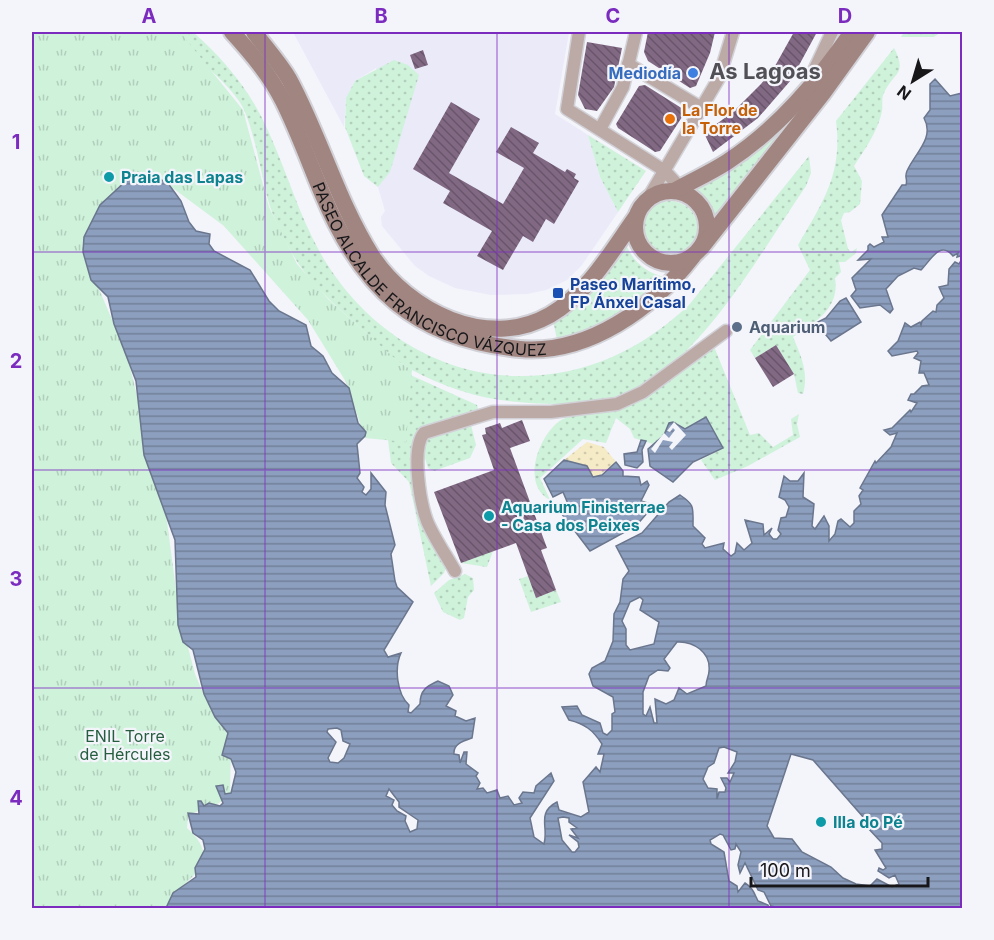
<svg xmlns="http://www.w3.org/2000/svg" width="994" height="940" viewBox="0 0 994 940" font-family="Inter,sans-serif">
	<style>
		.built { fill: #eaeaf9 }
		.grass { fill: url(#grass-dots) }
		.sand { fill: url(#sand-dots) }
		.park { fill: url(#park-tufts) }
		.water { fill: url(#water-rules); stroke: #6a768d; stroke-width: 1.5; fill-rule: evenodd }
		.pier { fill: #f4f4fb }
		.building { fill: url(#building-back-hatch) }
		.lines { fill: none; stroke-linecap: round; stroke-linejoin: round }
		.street-casing { stroke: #d1d1d7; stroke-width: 15 }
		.secondary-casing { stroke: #d1d1d7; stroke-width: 20 }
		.street { stroke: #bcaaa6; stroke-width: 12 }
		.secondary { stroke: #a08580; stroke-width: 16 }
		.grid { fill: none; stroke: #7b2cbf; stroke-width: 1.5; stroke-opacity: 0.55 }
		.shop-dot { fill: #3f7fe0; stroke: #f4f4fb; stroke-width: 2 }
		.food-dot { fill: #e8710a; stroke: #f4f4fb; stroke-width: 2 }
		.culture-dot { fill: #0f9aa8; stroke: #f4f4fb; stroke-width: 2 }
		.transit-dot { fill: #1a4fb4; stroke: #f4f4fb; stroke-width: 2 }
		.service-dot { fill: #5c6f8a; stroke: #f4f4fb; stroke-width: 2 }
		.labels { text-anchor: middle; stroke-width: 4.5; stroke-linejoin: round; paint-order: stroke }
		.shop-label { font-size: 16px; font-weight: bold; fill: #366cbe; stroke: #f4f4fb; text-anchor: end }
		.food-label { font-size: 16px; font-weight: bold; fill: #c56008; stroke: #f4f4fb; text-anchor: start }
		.culture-label { font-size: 16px; font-weight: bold; fill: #0d838f; stroke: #f4f4fb; text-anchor: start }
		.street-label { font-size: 16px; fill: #17171a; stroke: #f4f4fb }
		.transit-label { font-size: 16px; font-weight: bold; fill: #164399; stroke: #f4f4fb; text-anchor: start }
		.service-label { font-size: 16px; font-weight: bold; fill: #4e5e75; stroke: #f4f4fb; text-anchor: start }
		.park-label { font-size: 16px; fill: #245e3f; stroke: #f4f4fb }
		.district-label { font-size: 22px; font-weight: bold; fill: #505056; stroke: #f4f4fb }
		.neatline { fill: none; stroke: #7b2cbf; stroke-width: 2 }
		.grid-label { font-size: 20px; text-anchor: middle; font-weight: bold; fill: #7b2cbf }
	</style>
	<defs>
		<pattern id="grass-dots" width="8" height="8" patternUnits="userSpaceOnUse" patternTransform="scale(1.5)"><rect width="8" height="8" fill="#cff2db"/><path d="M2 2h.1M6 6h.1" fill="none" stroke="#b1cfbb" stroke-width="1.8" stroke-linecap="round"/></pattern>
		<pattern id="sand-dots" width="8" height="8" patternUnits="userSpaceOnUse" patternTransform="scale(1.5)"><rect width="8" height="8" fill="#f5ebc6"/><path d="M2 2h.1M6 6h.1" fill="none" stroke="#d1c9aa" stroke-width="1.8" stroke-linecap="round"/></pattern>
		<pattern id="park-tufts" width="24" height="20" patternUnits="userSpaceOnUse" patternTransform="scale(1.5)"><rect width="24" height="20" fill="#cff2db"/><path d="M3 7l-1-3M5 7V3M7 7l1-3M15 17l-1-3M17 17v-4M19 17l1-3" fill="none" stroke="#b1cfbb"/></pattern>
		<pattern id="water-rules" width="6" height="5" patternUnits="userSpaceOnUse" patternTransform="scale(1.5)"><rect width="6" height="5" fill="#8d9fbe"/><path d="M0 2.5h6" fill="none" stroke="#72819a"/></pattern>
		<pattern id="building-back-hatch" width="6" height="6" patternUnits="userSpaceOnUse" patternTransform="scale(1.5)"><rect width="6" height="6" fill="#816984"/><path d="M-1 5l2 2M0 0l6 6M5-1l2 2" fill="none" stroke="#69556b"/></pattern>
	</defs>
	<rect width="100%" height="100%" fill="#f4f4fb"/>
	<polygon class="built" points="293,32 569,32 555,114 588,135 600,177 618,212 582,265 567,280 546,290 527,294 491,295 455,288 429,276 415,266 382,226 381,217 385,211 378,187 390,172 376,68 355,81 346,98 344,127"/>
	<g class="grass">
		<path d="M 163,32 L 193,32 C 220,56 244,83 261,116 C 281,155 293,198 312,237 C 350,316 425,373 514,376 C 582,378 640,351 689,305 L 809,156 L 811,173 L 806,186 C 762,250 717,334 652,380 C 623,400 593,404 559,404 C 503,404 460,396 410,369 C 390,358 373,339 356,324 C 333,303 308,282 293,255 C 284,239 273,218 268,200 C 261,174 253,121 239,101 C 219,73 189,53 163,32 Z"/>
		<polygon points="904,32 941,32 934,37 901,37"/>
		<path d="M 894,48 C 908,75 893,72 884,93 C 881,98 883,106 882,111 C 878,131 865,149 854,166 L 862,181 L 860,204 L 850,212 L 844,213 L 841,220 L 848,249 L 851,252 L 857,248 L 856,253 L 845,262 L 839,262 L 841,272 L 835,278 C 840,308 816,322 793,337 C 801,356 809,373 803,394 L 798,393 L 794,374 L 776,345 L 755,358 L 750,350 L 810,270 L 798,245 C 823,202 843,173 836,121 Z"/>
		<polygon points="394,60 408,65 419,75 390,172 378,187 364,176 345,127 346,98 355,81"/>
		<polygon points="792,123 715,218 707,200 693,188 742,161"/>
		<polygon points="588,135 646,171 618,212 600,177"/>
		<circle cx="670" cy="229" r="28"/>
		<polygon points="221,219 281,261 406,373 477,405 478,409 423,428 414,435 412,461 446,567 444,573 431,586 409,482 391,463 387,432 374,385 224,226"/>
		<path d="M 626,245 C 634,263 647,273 667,278 L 631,310 L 587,332 L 557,340 L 553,320 Z"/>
		<path d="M 715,349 L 750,435 L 759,433 L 773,447 L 793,435 L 791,419 L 799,414 L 797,424 L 800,437 L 748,466 L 715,480 L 701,460 L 723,448 L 701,419 L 685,429 L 672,422 L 665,434 L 653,444 L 634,438 L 630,429 L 616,418 L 606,443 L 583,439 L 540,478 L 550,500 C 522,485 537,441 556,424 C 571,410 597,416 614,408 C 643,396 677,369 705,352 Z"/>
		<polygon points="470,421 476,445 470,458 434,471 428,468 423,452 426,439"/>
		<polygon points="493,551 487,567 461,563"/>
		<polygon points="465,574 473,578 474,590 468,597 464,618 460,620 443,612 434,593 449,580"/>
		<polygon points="528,576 536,598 556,590 561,602 531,612 519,579"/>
	</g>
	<polygon class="sand" points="587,442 604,447 616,462 596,478 592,477 587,466 564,460"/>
	<path class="park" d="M 32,32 L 180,32 L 243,110 L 269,207 L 297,264 L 328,299 L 400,363 L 412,370 L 406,442 L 365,438 L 346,382 L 308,320 L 224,226 L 170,186 L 91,270 L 127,355 L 166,514 L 179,613 L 195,674 L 204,695 L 231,740 L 230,793 L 219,803 L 188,815 L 187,828 C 200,840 205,848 204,865 L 177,892 L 166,908 L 32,908 Z"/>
	<g class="water">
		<path d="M 935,79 L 950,96 L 962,93 L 962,908 L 780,908 L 771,906 L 764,892 L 758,890 L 745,863 L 740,873 L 738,865 L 741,852 L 736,844 L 735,849 L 731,850 L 723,835 L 720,834 L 710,840 L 711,844 L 724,852 L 729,881 L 737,886 L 738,892 L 745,883 C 753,888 754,893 758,901 L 768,905 L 769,908 L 166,908 L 173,893 L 196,877 L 195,868 L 205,849 L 203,840 L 193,833 L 188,813 L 199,814 L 198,801 L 201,801 L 204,806 L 209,803 L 220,806 L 223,803 L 216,786 L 223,785 L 225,794 L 231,793 L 236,772 L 231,759 L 222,755 L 228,733 L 215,717 L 204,694 L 193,650 L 183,642 L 178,625 L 175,540 L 144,455 L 136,381 L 114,324 L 108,297 L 91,280 L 83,252 L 84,237 L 100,205 L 126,181 L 147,175 L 167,182 L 181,201 L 189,222 L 196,231 L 210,234 L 209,244 L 214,251 L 250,270 L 269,301 L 279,311 L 306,325 L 311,346 L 323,356 L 332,373 L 349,388 L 358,423 L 366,432 L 365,436 L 357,444 L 360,473 L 357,478 L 364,487 L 362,492 L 366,495 L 371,489 L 371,473 L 386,492 L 385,505 L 395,545 L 391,554 L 395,581 L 397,587 L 413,602 L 384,650 L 388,657 L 401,653 C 394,668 397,694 409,705 L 408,712 L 411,713 L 420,704 C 420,690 427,686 438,681 L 449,686 L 453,695 L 446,706 L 456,711 L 455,716 L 466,721 L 475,718 L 472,738 C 463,741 453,744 454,754 L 459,755 L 460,763 L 464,752 L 467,752 L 466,764 L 478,773 L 476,776 L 480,783 L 477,789 L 483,788 L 487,793 L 497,790 L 500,798 L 508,796 L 514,805 L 522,803 L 519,798 L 523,792 L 534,793 L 536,786 L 551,773 L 554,781 L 530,818 L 534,837 L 544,844 C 549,827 536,813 557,802 L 559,810 L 581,817 L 589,812 L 583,782 L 596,767 L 600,772 L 604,754 L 598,754 L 602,744 C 593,730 585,724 569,720 L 562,707 L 577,706 L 582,715 L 600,723 L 603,733 L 607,735 L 612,730 L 612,714 L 615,712 L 613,697 L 593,686 L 589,674 L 592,668 L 605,661 L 613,641 L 614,614 L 620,602 L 623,579 L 629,571 L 616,546 L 642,533 L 669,502 L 680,495 C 695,505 693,507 693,526 L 705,538 L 702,544 L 705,548 L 724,543 L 723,549 L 731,556 L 735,553 L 737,543 L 744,550 L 752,543 L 745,520 L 763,524 L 764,535 L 772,528 L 769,534 L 773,539 L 777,539 L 781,534 L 778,530 L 781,518 L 786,517 L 789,507 L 785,500 L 779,497 L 784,476 L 790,481 L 798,481 L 804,473 L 803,497 L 814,504 L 812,526 L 815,529 L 824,516 L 829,526 L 829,541 L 835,534 L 838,521 L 841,519 L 850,527 L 854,523 L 854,511 L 861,504 L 859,496 L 863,490 L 860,488 L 875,461 L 876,463 L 891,447 L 897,433 L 890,435 L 884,430 L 892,428 L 910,410 L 911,412 L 917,403 L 908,400 L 911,394 L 914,394 L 922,386 L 929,385 L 924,373 L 919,373 L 921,361 L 914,358 L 918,353 L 917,351 L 892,356 L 888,351 L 898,341 L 905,323 L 911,327 L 920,322 L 921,325 L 922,321 L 933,311 L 936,312 L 937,305 L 944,298 L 939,287 L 948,285 L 949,269 L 955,262 L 959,264 L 962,259 L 960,256 L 957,257 L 958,253 L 953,256 C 940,240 931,260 921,270 L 914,268 L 898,276 L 886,289 L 893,309 L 890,313 L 880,305 L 860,308 L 851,296 L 856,290 L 852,278 L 871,259 L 858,260 L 868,250 L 868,246 L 870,244 L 874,247 L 884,242 L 882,237 L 888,237 L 882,215 L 902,185 L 906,185 C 908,178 904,178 907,171 C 915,153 935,138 924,118 L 930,110 L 930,84 ZM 640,597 L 643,600 L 640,610 L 659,622 L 654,644 L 630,650 L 626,645 L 626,629 L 622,621 L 630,602 ZM 677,642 C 693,641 711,652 709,671 C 709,676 706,680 706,686 L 687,694 L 679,688 L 674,700 L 666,704 L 655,699 L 657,723 L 654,723 L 650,707 L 646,716 L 643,714 L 643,692 L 649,676 L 658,670 L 668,671 L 670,668 L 664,659 ZM 337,728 L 341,730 L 343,741 L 350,744 L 344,758 L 338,763 L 330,762 L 328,758 L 336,742 L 327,732 L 328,729 ZM 724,747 L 737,752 L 735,762 L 728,773 L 734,773 L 730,782 L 727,778 L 721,778 L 726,788 L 725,792 L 719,792 L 717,799 L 717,789 L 708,788 L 703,779 L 708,767 L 714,763 L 719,748 ZM 791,754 L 813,760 L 864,818 L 868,828 L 882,843 L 882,849 L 875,850 L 886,868 L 883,870 L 879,868 L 878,871 L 889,878 L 895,875 L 899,884 L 892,887 L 877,879 L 870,886 L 856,884 L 843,878 L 831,867 L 802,852 L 792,839 L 774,838 L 767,826 ZM 389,789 L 399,802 L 399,807 L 418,820 L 417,829 L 410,832 L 405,821 L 406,816 L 397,811 L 392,805 L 394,800 L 386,796 ZM 563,817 L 569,818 L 569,822 L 577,828 L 571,829 L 578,838 L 569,835 L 578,842 L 579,847 L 575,852 L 572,852 L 562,840 L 558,818 Z"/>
		<polygon points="846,298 861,322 831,341 816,323 826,318 840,301"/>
		<polygon points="706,417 723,448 693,462 673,482 650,466 648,449 664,435 669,423 673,422 685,429"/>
		<polygon points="641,440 646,441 642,450 643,462 637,468 625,465 624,454 637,452"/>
		<polygon points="564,460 587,466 593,477 602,475 616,462 623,471 623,476 639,477 641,485 647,481 649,485 641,501 654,505 636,526 590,551 558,509 568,504 563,492 553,497 544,479"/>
	</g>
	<polygon class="pier" points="674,422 686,435 672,450 669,447 673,442 663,440 655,453 651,449 664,433 669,438 675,430 673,428 670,432 667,431"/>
	<g class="building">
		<polygon points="648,32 715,32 710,53 696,86 690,88 648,61 644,52"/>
		<polygon points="794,32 817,32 791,80 758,118 713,152 704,133 733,112 761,84 775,66"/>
		<polygon points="587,42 622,48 614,87 597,111 585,109 578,95"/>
		<polygon points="423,50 428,65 415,69 410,55"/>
		<polygon points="645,85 683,109 684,114 660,151 655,152 646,146 618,128 616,124 639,86"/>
		<polygon points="451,102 480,119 449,173 503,204 524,168 496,152 511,127 539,143 533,153 565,172 567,169 576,174 574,178 579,181 554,224 546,219 533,242 523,236 503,270 477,256 492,231 443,203 450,191 413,169"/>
		<polygon points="776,345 794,374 773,387 755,358"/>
		<polygon points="522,420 530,441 510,448 547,548 541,550 556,590 536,598 516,543 461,563 434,492 494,470 482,435 486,434 485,428 500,423 502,428"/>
	</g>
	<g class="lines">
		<g class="street-casing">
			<g id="street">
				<polyline points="579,32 567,109 665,171 685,193"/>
				<polyline points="628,64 703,109"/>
				<polyline points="810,79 832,32"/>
				<polyline points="600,129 623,87 636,32"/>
				<polyline points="647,200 719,78 733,32"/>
				<path d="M 455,571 C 446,555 434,538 427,521 C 420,502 411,449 424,433 L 493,412 L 551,412 L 617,404 L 643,392 L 726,331"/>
			</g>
		</g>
		<g class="secondary-casing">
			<g id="secondary">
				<path id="s1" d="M 232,32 C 251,53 270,75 283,101 C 298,131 309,162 322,193 C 361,288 415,339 520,349 C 588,355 653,308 693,256"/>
				<path d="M 254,32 C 265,47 279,62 289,79 C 320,136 337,201 372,256 C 408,311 487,351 550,315 C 588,293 611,252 636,217"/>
				<circle cx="671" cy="227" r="36"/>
				<path d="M 674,191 C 692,181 710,173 727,162 C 778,129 818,81 852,32"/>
				<polyline points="701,248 823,93 867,32"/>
			</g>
		</g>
		<use href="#street" class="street"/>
		<use href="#secondary" class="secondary"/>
	</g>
	<path class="grid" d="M 265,32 L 265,908M 497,32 L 497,908M 729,32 L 729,908M 32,252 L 962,252M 32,470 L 962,470M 32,688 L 962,688"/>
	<circle class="shop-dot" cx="693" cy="73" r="6"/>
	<circle class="food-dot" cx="670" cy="119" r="6"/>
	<g class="culture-dot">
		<circle cx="109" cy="177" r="6"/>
		<circle cx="489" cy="516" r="6"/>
		<circle cx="821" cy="822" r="6"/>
	</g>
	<rect class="transit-dot" x="552" y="287" width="12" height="12" rx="3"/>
	<circle class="service-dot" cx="737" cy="327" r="6"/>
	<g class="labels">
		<g class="shop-label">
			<text x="681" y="79">Mediodía</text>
		</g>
		<g class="food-label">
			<text x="682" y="116">La Flor de<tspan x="682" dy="18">la Torre</tspan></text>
		</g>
		<g class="culture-label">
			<text x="121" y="183">Praia das Lapas</text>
			<text x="501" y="513">Aquarium Finisterrae<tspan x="501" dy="18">- Casa dos Peixes</tspan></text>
			<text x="833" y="828">Illa do Pé</text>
		</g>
		<g class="street-label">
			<text dy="6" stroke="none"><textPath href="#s1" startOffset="328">PASEO ALCALDE FRANCISCO VÁZQUEZ</textPath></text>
		</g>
		<g class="transit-label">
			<text x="570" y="290">Paseo Marítimo,<tspan x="570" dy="18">FP Ánxel Casal</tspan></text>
		</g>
		<g class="service-label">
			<text x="749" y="333">Aquarium</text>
		</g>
		<g class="park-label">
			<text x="125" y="742">ENIL Torre<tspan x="125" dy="18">de Hércules</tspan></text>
		</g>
		<g class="district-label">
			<text x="765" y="79">As Lagoas</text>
		</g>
	</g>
	<rect width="994" height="940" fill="none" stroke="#f4f4fb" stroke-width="66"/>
	<g transform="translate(913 81) rotate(217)" stroke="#f4f4fb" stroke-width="4.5" paint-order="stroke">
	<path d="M0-4.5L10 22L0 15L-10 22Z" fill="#17171a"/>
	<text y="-9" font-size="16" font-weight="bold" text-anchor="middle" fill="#17171a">N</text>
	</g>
	<path d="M751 877v9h177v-9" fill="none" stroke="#17171a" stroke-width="3"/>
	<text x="760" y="877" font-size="18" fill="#17171a" stroke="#f4f4fb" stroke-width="4.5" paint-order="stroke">100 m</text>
	<rect x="33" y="33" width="928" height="874" class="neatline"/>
	<g class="grid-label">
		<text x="149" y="23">A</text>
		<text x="381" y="23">B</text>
		<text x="613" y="23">C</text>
		<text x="845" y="23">D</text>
		<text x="16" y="149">1</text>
		<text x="16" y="368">2</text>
		<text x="16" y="586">3</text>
		<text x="16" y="805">4</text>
	</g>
</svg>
